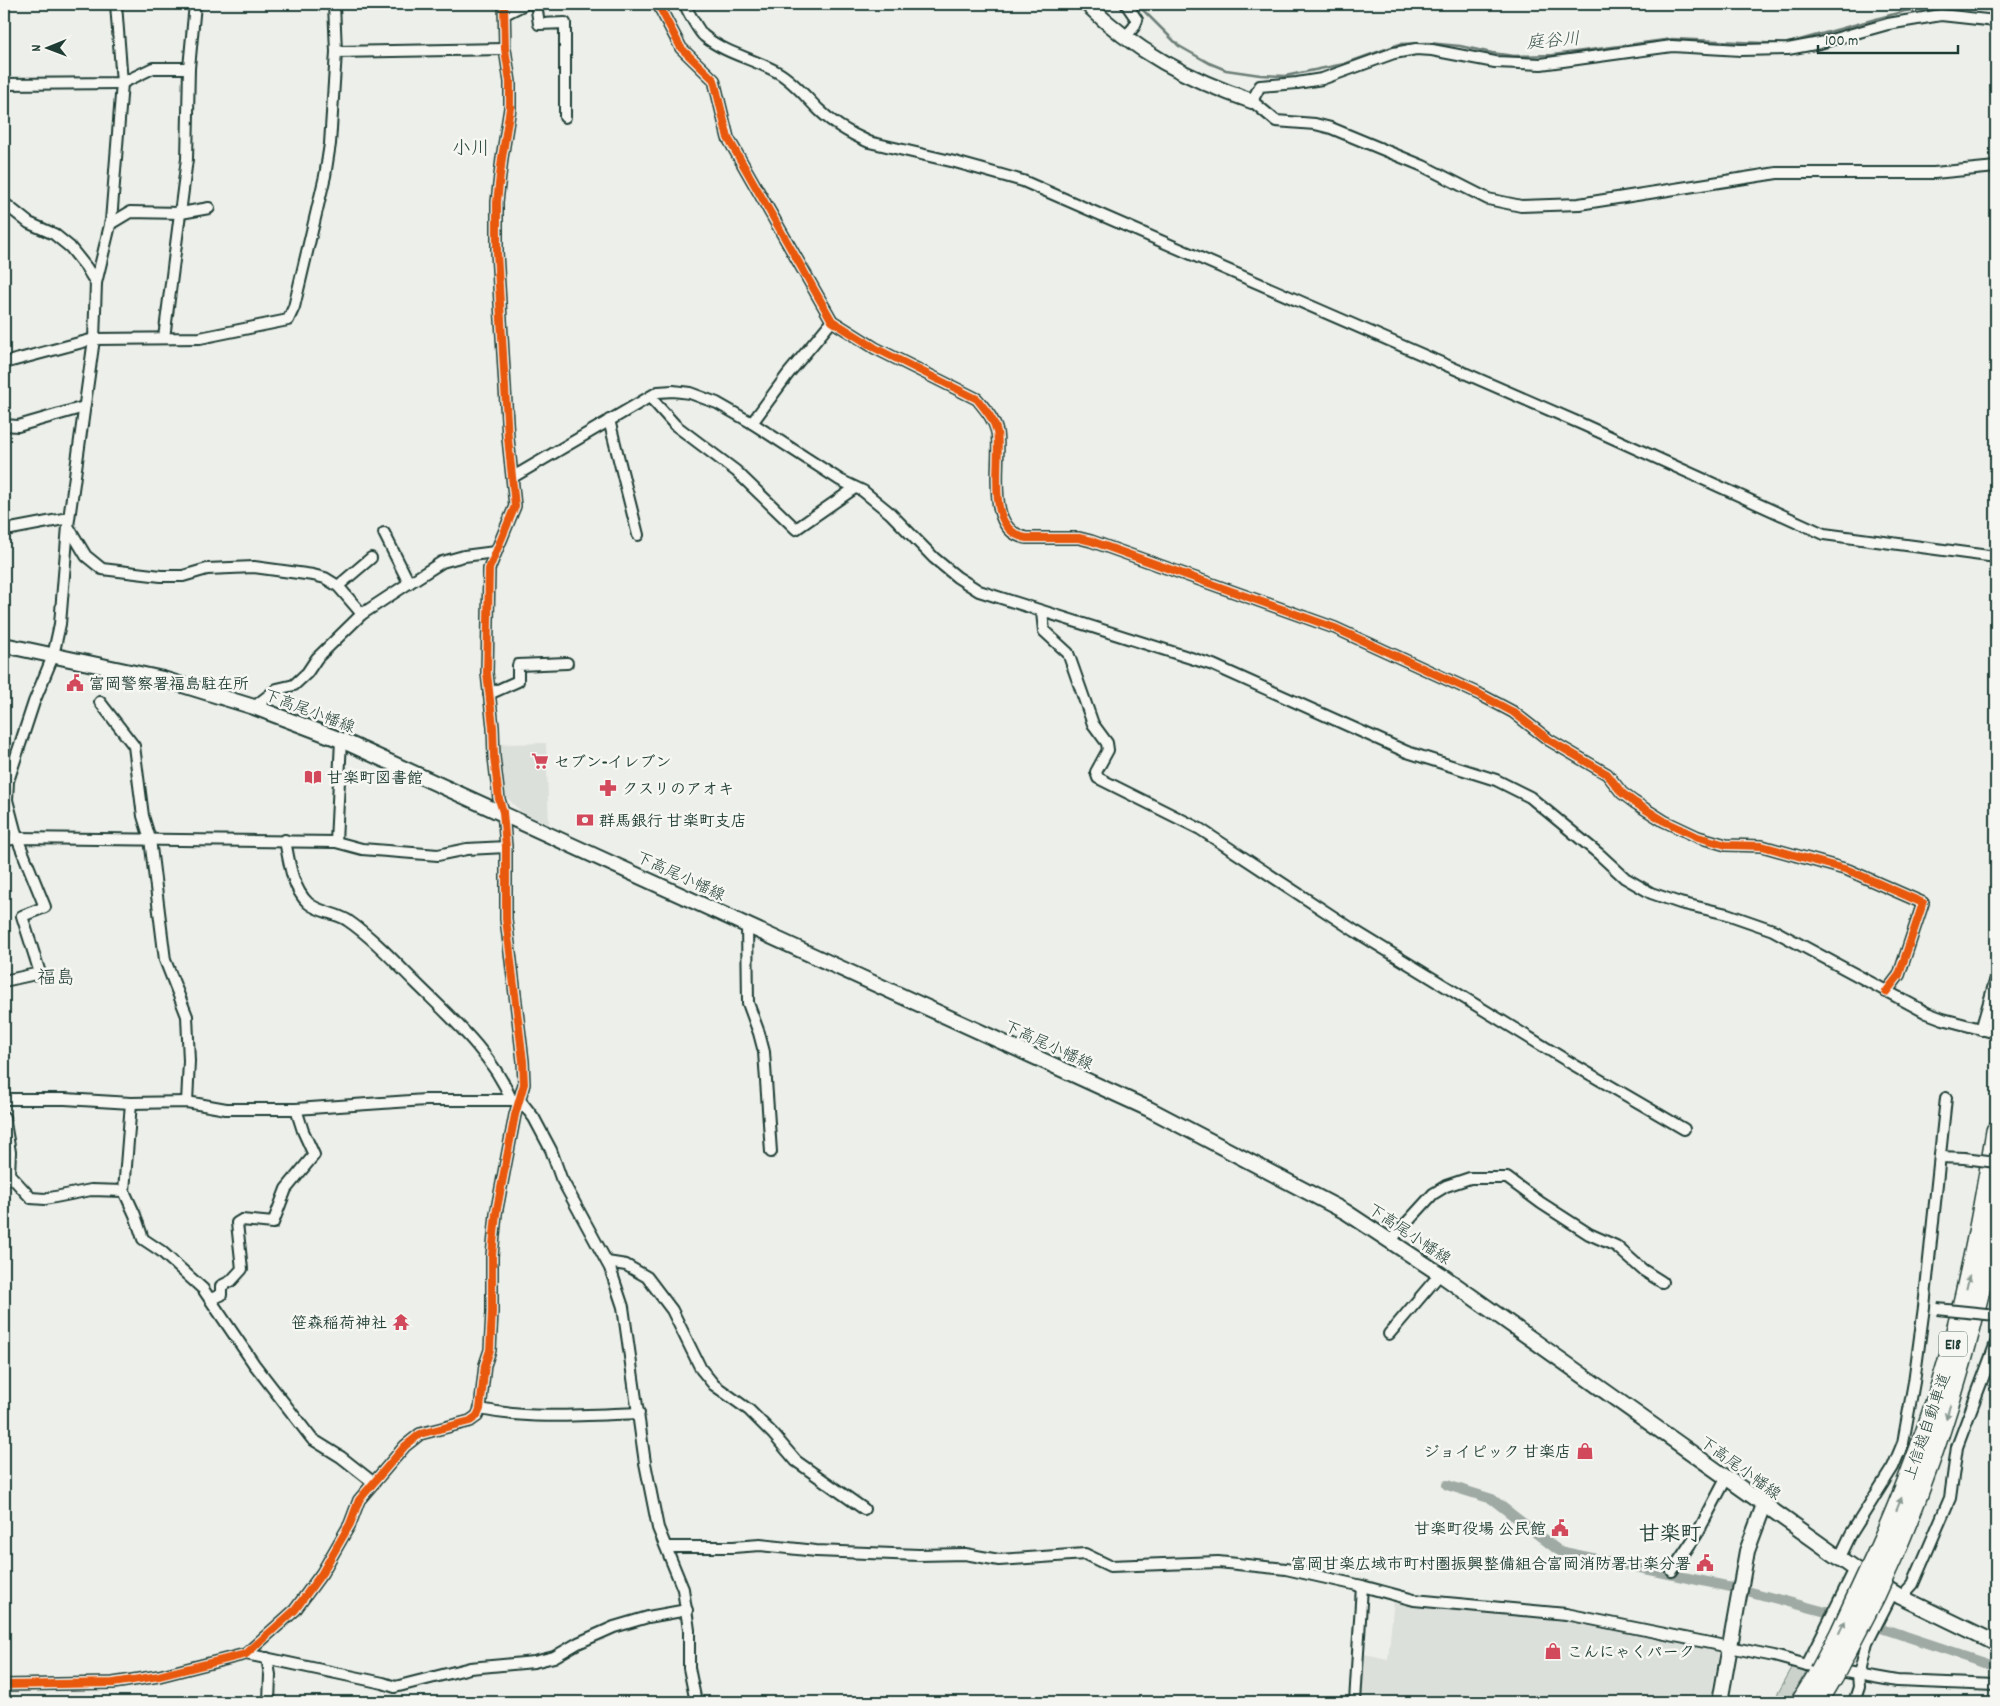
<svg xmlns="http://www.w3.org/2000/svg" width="2000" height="1706" viewBox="0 0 2000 1706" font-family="Dekko,'Klee One',sans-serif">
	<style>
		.built { fill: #dce0db }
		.green { fill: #cbd2cc; stroke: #758880 }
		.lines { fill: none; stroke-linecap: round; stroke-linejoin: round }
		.stream { stroke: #6c7e77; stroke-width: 2.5 }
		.canal { stroke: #9faaa4; stroke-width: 10 }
		.street-casing { stroke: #1f3d34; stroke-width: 14 }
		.secondary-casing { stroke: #1f3d34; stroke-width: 18 }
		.highway-casing { stroke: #1f3d34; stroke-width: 22 }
		.street { stroke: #f6f6f2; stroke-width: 10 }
		.secondary { stroke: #f6f6f2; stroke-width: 14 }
		.highway { stroke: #f6f6f2; stroke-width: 19 }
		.street-bridge-casing { stroke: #1f3d34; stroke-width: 14; stroke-linecap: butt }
		.highway-bridge-casing { stroke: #1f3d34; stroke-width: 22; stroke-linecap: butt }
		.street-bridge { stroke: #f6f6f2; stroke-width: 10 }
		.highway-bridge { stroke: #f6f6f2; stroke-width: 19 }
		.cycleway-casing { stroke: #f6f6f2; stroke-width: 11 }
		.cycleway { stroke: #e8590c; stroke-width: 8 }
		.oneway { fill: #8a9a93 }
		.labels { text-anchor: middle; stroke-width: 5; stroke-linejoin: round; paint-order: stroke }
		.shield { fill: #f6f6f2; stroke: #60746d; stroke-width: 1 }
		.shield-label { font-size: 15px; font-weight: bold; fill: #1f3d34 }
		.poi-label { font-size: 16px; font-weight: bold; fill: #1f3d34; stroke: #f6f6f2; text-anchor: start }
		.street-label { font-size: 16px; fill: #1f3d34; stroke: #f6f6f2 }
		.water-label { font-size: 18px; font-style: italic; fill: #3f5850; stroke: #f6f6f2 }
		.quarter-label { font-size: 19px; fill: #1f3d34; stroke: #f6f6f2 }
		.district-label { font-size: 21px; font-weight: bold; fill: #1f3d34; stroke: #f6f6f2 }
	</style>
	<rect width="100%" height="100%" fill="#edefea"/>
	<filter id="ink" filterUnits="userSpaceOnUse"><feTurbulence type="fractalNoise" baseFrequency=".02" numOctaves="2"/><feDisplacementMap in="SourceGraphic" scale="10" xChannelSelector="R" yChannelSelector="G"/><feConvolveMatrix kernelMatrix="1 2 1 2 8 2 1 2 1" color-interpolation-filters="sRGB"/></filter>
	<g filter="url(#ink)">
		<g class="built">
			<polygon points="546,743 549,825 520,811 506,797 500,768 497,744"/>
			<polygon points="1394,1598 1560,1616 1716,1648 1719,1653 1710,1702 1384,1702 1384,1698 1359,1694 1360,1653 1388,1659"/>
		</g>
		<polygon class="green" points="1793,1666 1806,1672 1788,1702 1773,1702"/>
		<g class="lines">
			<polyline class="stream" points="1137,4 1179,46 1209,63 1226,70 1260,75 1285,76 1344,64 1400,44 1428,43 1460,46 1492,53 1514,56 1553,55 1672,39 1785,44 1905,11 1933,7 1964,7 1996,10"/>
			<g class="canal">
				<polyline points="1447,1485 1492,1499 1559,1551 1736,1588 1841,1616"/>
				<polyline points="1869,1624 1996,1666"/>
			</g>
			<g class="street-casing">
				<g id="street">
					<polyline points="536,4 539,24 565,23 565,117"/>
					<path d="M 658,4 L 681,48 L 714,80 L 728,138 L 832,321 L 875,348 L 977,399 C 985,409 994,419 997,432 C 1002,461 983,529 1026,538 L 1079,538 L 1091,541 L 1335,628 L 1481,695 L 1513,712 L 1549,740 L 1607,774 L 1622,793 L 1634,802 L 1664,821 L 1698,837 L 1726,845 L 1762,846 L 1848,870 L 1923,903 L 1899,975 L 1886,992"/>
					<path d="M 685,4 C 686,9 700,33 704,36 C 726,54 755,59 779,73 C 794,82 806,97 818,109 C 832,123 851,134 869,142 L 955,162 L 1023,181 L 1584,425 L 1824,534 L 1996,557"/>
					<polyline points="505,14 525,4"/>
					<polyline points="1996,21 1941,15 1888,24 1820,43 1788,49 1741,50 1672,46 1541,64 1495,62 1432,50 1416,49 1394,53 1322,79 1297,83 1260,86 1252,101 1276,121 1315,124 1331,128 1423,166 1488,199 1521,206 1579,204 1777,173 1934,173 1996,167"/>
					<polyline points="1125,37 1134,27 1137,20 1126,4"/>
					<polyline points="336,52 505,49"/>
					<polyline points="4,84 122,83 153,68 189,68"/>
					<polyline points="4,203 29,223 54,234 70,247 86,267 96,283"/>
					<polyline points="110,224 130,212 181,213 209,208"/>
					<polyline points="164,338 187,159 189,68 195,4"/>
					<polyline points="4,363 94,339 200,338 288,320 294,307 325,176 330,144 336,52 334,4"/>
					<polyline points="650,397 675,425 736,471 796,529 855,488"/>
					<polyline points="609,420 638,535"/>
					<polyline points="752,423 788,374 832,321"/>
					<polyline points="4,425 18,426 84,407"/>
					<polyline points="513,477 658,392 673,391 690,393 717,403 752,423 840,480 863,491 890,513 934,558 957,577 979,591 1213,665 1407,752 1496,780 1530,797 1599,854 1625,878 1651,893 1680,903 1727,914 1773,930 1927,1013 1943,1019 1996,1033"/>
					<polyline points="68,526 86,556 102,569 161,576 183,576 207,569 254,567 313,575 325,578 338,586 362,614"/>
					<polyline points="4,529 11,529 69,518"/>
					<polyline points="384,533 409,583"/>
					<polyline points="338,586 371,558"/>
					<polyline points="1042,612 1044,631 1068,653 1093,724 1107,743 1108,750 1096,772 1098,778 1200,829 1355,931 1569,1062 1684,1129"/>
					<polyline points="489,694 518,681 518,665 567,663"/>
					<polyline points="100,702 134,746 143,816 150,839 165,960 187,1016 189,1061 187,1102"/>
					<polyline points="254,707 277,689 294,685 307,673 317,658 362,614 406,585 442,562 464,556 495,552"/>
					<path d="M 285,840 C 289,861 292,888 308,903 C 318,912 336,913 347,920 C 372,937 394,961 415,982 C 450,1017 492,1053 511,1099"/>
					<polyline points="4,841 17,838 336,842 362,849 438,855 467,849 506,847"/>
					<polyline points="336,842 341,740"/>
					<polyline points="747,924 748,1003 759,1033 764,1052 771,1152"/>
					<polyline points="4,981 40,973 22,916 45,907 17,838 7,800 8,781 34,702 53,656 60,624 68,526 94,339 96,283 111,221 122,83 116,4"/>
					<polyline points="1981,1030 1996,978"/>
					<polyline points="4,1099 65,1099 131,1103 187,1102 226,1109 296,1109 425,1100 520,1100"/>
					<polyline points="520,1100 534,1118 551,1150 561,1178 610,1268 623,1307 645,1463 658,1528 683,1589 689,1630 689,1668 696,1702"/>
					<polyline points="131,1103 124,1191 135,1215 143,1239 161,1251 203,1289 254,1364 312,1439 341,1457 374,1483"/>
					<polyline points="4,1117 10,1152 9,1174"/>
					<polyline points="1940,1157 1964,1158"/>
					<polyline points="4,1173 9,1174 31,1198 45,1199 91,1190 124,1191"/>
					<polyline points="1391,1240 1433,1194 1446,1186 1470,1178 1507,1178 1541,1203 1589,1234 1616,1246 1643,1270 1662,1282"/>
					<polyline points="607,1262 626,1265 647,1277 672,1310 701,1369 714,1385 749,1410 773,1434 796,1461 864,1509"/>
					<polyline points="210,1299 221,1295 221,1286 231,1281 242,1269 237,1223 242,1220 273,1223 286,1189 314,1155 303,1131 296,1109"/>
					<polyline points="1389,1334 1440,1274"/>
					<path d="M 480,1409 C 532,1420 586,1415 639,1413"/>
					<polyline points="667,1547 733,1547 760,1545 816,1551 919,1555 965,1554 999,1560 1085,1554 1110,1566 1218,1562 1286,1569 1362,1586 1414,1600 1566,1614 1774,1656 1807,1665 1897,1681 1996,1685"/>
					<polyline points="1840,1557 1851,1534 1893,1467 1903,1443 1914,1382 1924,1307 1946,1098"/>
					<polyline points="1672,1571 1697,1534 1727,1477"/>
					<polyline points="1901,1597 1913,1584 1950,1498 1957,1447 1996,1343"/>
					<polyline points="246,1654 383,1683 395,1687 470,1668 534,1662 554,1657 578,1643 614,1627 648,1617 687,1610"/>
					<polyline points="267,1658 270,1675 269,1702"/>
					<polyline points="1807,1665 1855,1569"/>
					<polyline points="4,1685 113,1683 159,1676 246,1654 295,1610 322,1573 350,1524 359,1500 405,1446 420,1434 470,1421 477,1416 480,1409 485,1365 490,1350 492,1312 492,1256 496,1214 515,1115 524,1084 523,1061 506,919 506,847 503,812 499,799 494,757 493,727 487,673 489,569 515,506 508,438 497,252 497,202 502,158 510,108 510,82 505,49 504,4"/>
					<polyline points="1355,1702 1362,1586"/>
					<polyline points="1854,1702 1859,1687 1858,1674 1861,1667 1867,1643 1893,1592"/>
				</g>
			</g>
			<g class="secondary-casing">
				<g id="secondary">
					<path d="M 1087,4 C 1134,51 1190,80 1252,101"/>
					<polyline points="4,645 163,679 254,707 341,740 1149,1109 1346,1212 1440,1274 1855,1569 1901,1597 1996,1643"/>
					<polyline points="1720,1702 1747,1551 1764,1505"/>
				</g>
			</g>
			<g class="highway-casing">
				<g id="highway">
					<path d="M 1879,1549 C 1906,1488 1929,1427 1947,1364 C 1969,1288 1983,1209 1996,1131"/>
					<path d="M 1894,1554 C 1941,1443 1975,1330 1996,1211"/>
					<polyline points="1801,1702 1820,1671"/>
					<polyline points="1818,1702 1834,1675"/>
				</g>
			</g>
			<use href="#street" class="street"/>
			<use href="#secondary" class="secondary"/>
			<use href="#highway" class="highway"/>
			<g class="street-bridge-casing">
				<g id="street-bridge">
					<polyline points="1964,1158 1996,1162"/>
					<polyline points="1937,1309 1996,1315"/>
				</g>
			</g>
			<g class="highway-bridge-casing">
				<g id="highway-bridge">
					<polyline points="1820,1671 1840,1633 1879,1549"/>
					<polyline points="1834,1675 1875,1596 1894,1554"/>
				</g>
			</g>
			<use href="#street-bridge" class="street-bridge"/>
			<use href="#highway-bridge" class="highway-bridge"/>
			<g class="cycleway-casing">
				<g id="cycleway">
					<path d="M 658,4 L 681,48 L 714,80 L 728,138 L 832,321 L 875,348 L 977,399 C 985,409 994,419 997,432 C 1002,461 983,529 1026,538 L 1079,538 L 1091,541 L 1335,628 L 1481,695 L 1513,712 L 1549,740 L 1607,774 L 1622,793 L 1634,802 L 1664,821 L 1698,837 L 1726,845 L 1762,846 L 1848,870 L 1923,903 L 1899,975 L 1886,992"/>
					<polyline points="4,1685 113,1683 159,1676 246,1654 295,1610 322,1573 350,1524 359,1500 405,1446 420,1434 470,1421 477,1416 480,1409 485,1365 490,1350 492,1312 492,1256 496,1214 515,1115 524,1084 523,1061 506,919 506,847 503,812 499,799 494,757 493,727 487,673 489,569 515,506 508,438 497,252 497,202 502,158 510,108 510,82 505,49 504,4"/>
				</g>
			</g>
			<use href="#cycleway" class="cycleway"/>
		</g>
		<defs><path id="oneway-solid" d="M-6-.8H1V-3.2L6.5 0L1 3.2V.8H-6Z" transform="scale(1.25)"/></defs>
		<g class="oneway">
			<use href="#oneway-solid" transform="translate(1968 1282) rotate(-77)"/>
			<use href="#oneway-solid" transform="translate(1948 1412) rotate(107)"/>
			<use href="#oneway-solid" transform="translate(1899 1504) rotate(-68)"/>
			<use href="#oneway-solid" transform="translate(1842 1627) rotate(-64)"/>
		</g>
	</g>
	<defs>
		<g id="civic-bare" transform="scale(1.35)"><path d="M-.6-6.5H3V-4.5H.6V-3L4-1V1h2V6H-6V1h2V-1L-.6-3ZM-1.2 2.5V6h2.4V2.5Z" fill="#d1495b" stroke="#f6f6f2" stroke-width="2.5" paint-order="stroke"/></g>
		<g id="supermarket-bare" transform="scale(1.35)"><path d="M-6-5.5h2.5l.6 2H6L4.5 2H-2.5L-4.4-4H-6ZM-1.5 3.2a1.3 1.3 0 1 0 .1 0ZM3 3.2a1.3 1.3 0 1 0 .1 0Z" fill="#d1495b" stroke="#f6f6f2" stroke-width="2.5" paint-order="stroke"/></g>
		<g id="library-bare" transform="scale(1.35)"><path d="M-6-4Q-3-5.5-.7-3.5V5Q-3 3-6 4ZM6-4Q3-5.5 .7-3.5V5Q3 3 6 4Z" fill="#d1495b" stroke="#f6f6f2" stroke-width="2.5" paint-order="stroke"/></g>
		<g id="pharmacy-bare" transform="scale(1.35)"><path d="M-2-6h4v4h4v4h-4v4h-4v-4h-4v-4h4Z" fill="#d1495b" stroke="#f6f6f2" stroke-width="2.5" paint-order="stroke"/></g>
		<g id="bank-bare" transform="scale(1.35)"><path d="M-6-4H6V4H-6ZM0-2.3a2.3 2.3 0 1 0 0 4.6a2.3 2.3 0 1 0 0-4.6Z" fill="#d1495b" stroke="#f6f6f2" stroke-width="2.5" paint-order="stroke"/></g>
		<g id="temple-bare" transform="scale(1.35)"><path d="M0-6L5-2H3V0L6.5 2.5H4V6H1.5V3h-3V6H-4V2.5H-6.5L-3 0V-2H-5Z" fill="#d1495b" stroke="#f6f6f2" stroke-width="2.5" paint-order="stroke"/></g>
		<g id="shop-bare" transform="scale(1.35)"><path d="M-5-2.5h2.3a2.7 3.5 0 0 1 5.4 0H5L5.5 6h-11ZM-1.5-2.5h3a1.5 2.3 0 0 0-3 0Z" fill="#d1495b" stroke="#f6f6f2" stroke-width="2.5" paint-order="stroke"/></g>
	</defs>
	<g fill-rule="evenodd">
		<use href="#civic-bare" x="75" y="683"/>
		<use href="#supermarket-bare" x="540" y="761"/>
		<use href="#library-bare" x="313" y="777"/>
		<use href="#pharmacy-bare" x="608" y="788"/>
		<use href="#bank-bare" x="585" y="820"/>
		<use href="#temple-bare" x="401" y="1322"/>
		<use href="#shop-bare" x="1585" y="1451"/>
		<use href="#civic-bare" x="1560" y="1528"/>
		<use href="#civic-bare" x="1705" y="1563"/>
		<use href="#shop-bare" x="1553" y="1651"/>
	</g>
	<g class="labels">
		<rect class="shield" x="1939" y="1331.5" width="28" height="25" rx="4"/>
		<g class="shield-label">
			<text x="1953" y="1349">E18</text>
		</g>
		<g class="poi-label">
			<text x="89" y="689">富岡警察署福島駐在所</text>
			<text x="554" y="767">セブン-イレブン</text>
			<text x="327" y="783">甘楽町図書館</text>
			<text x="622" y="794">クスリのアオキ</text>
			<text x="599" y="826">群馬銀行 甘楽町支店</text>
			<text x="387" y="1328" text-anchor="end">笹森稲荷神社</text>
			<text x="1571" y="1457" text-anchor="end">ジョイピック 甘楽店</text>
			<text x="1546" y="1534" text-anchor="end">甘楽町役場 公民館</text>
			<text x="1691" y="1569" text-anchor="end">富岡甘楽広域市町村圏振興整備組合富岡消防署甘楽分署</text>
			<text x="1567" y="1657">こんにゃくパーク</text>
		</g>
		<g class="street-label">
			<text transform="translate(310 710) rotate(21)" y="6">下高尾小幡線</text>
			<text transform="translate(681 875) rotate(25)" y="6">下高尾小幡線</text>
			<text transform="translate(1049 1044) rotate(25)" y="6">下高尾小幡線</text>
			<text transform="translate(1410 1233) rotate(34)" y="6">下高尾小幡線</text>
			<text transform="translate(1926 1426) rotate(-71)" y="6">上信越自動車道</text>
			<text transform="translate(1741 1467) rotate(36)" y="6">下高尾小幡線</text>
		</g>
		<g class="water-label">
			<text transform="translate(1553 40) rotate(-5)" y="6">庭谷川</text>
		</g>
		<g class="quarter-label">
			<text x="471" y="154">小川</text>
			<text x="56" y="983">福島</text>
		</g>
		<g class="district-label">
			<text x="1670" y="1540">甘楽町</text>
		</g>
	</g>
	<rect width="2000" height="1706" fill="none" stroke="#f6f6f2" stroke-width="20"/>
	<rect x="10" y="10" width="1980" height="1686" fill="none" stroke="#1f3d34" stroke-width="2" filter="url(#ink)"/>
	<g transform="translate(48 48) rotate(269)" stroke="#f6f6f2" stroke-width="4" paint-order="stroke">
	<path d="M0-4L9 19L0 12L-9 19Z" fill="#1f3d34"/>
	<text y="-8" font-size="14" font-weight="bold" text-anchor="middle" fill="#1f3d34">N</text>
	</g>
	<path d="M1818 45v8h140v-8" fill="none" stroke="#1f3d34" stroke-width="2.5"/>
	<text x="1825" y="45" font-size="15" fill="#1f3d34" stroke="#f6f6f2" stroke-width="4" paint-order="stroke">100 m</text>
</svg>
